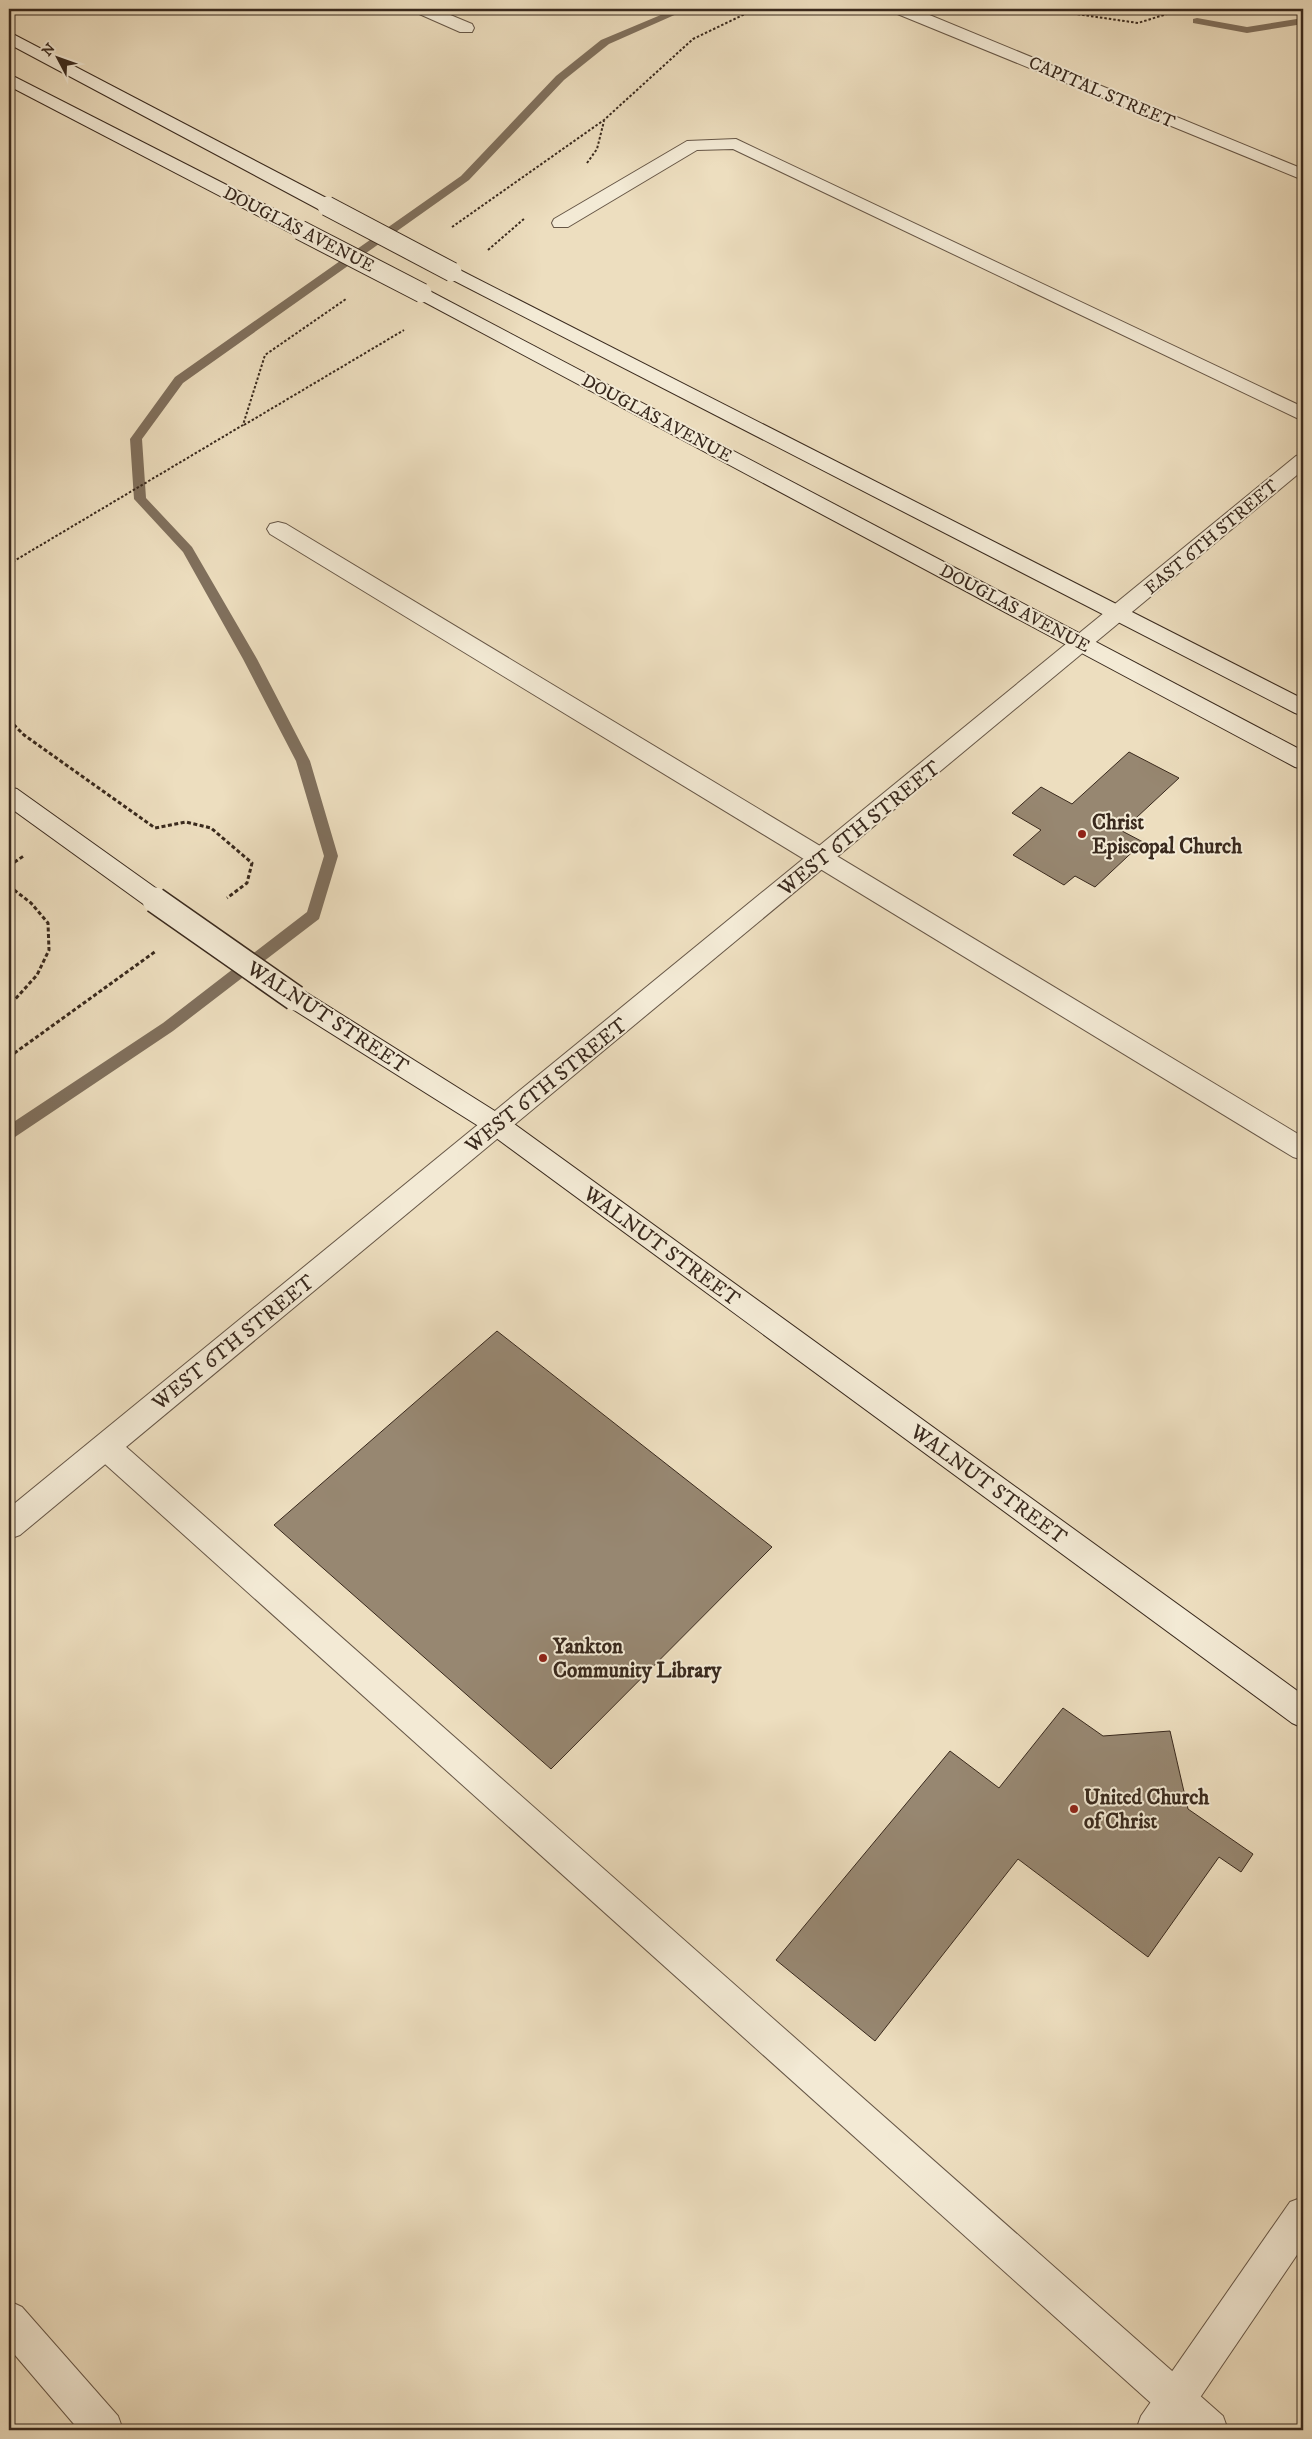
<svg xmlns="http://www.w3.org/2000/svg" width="1312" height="2439" viewBox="0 0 1312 2439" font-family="'IM FELL DW Pica',serif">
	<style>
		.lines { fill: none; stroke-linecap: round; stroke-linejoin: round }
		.stream { fill: #80705d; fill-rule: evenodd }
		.building { fill: #978771; stroke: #39291d }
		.lane-casing { stroke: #665646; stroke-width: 2 }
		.street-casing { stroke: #665646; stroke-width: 2 }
		.secondary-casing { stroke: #39291d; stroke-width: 2 }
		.path-far1 { stroke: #39291d; stroke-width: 2; stroke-dasharray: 2.5 2; stroke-linecap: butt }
		.path { stroke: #39291d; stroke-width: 3; stroke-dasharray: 4 2.5; stroke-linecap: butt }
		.lane { fill: #f3ead5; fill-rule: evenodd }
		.street { fill: #f3ead5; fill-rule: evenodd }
		.secondary { fill: #f3ead5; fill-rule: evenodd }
		.secondary-bridge-far1-casing { stroke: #39291d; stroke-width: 21; stroke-linecap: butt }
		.secondary-bridge-casing { stroke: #39291d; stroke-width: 28; stroke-linecap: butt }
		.secondary-bridge-far1 { stroke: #f3ead5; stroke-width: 19 }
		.secondary-bridge { stroke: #f3ead5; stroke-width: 25 }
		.poi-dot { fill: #8f2418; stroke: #f3ead5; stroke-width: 2 }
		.labels { text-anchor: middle; stroke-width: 4; stroke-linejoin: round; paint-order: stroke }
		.far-street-label { font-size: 18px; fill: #39291d; stroke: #f3ead5 }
		.poi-label { font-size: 21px; font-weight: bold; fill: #39291d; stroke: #f3ead5; text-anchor: start }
		.street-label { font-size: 21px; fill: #39291d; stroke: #f3ead5 }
	</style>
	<rect width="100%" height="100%" fill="#eddebf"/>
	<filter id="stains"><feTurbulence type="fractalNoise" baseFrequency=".004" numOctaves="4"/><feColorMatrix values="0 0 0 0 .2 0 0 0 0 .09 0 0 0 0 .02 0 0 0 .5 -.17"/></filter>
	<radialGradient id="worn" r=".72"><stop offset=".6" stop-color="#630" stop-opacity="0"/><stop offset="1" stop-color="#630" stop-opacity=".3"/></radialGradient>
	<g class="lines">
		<g class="stream">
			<polygon points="675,9 688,9 609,44 564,80 469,180 183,383 142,439 146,498 192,547 257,659 310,761 338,856 319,919 173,1031 15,1137 9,1139 9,1125 163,1023 307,912 324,856 296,761 243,659 183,552 134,499 130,439 175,377 461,176 556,76 601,40"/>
			<polygon points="1197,18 1247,27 1303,18 1303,24 1247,33 1193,23 1193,19"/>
		</g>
	</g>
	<g class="building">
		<polygon points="1129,752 1179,778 1122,831 1143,842 1095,887 1075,876 1064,885 1013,855 1041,830 1012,813 1041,787 1072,804"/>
		<polygon points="497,1331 772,1547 551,1769 274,1525"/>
		<polygon points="1063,1708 1103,1736 1170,1731 1188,1809 1253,1854 1241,1872 1219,1857 1148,1957 1018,1859 875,2041 776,1960 950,1751 999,1788"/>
	</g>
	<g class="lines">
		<g class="lane-casing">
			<g id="lane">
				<polygon points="415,9 436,9 472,24 474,28 472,32 460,32 417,13"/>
				<polygon points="736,139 1303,407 1303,421 733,149 697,150 568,227 554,227 552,223 554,219 687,141"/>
				<polygon points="278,522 286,524 1303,1137 1303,1160 1293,1157 270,534 267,529 270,524"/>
				<polygon points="106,1434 116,1438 1223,2416 1228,2430 1181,2430 96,1456 91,1447 96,1438"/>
			</g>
		</g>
		<g class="street-casing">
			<g id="street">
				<polygon points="893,9 915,9 1303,169 1303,180 895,13"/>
				<polygon points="1303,454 1303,470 20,1535 9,1539 9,1508 1296,456"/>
				<polygon points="1303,2197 1303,2246 1178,2430 1136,2430 1141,2416 1290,2202"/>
				<polygon points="9,2301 22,2307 118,2416 123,2430 79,2430 9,2348"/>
			</g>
		</g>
		<g class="secondary-casing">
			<g id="secondary">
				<polygon points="9,32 334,202 336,206 334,210 320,210 9,44"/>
				<polygon points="9,74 307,226 309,230 307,234 293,234 9,86"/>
				<polygon points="452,266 1303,699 1303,716 1295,713 445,276 442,272 445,268"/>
				<polygon points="422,287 1303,751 1303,769 1295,767 415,297 412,293 415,289"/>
				<polygon points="9,787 17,789 164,894 167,900 164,906 155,909 146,906 9,807"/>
				<polygon points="295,989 304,991 506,1118 1303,1695 1303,1728 1292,1723 488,1132 286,1005 282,998 286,991"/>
			</g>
		</g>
		<g class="path-far1">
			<polyline points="1042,9 1138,23 1183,9"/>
			<polyline points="587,163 597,149 604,121"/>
			<polyline points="452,227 604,120 693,39 745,14 773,9"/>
			<polyline points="488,250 525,218"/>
			<polyline points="244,425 404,330"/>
			<polyline points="9,564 243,425 265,355 346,299"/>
		</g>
		<g class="path">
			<polyline points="9,720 24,735 155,828 186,822 211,828 252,863 247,883 227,898"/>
			<polyline points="9,866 25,855"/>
			<polyline points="9,886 31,903 48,923 49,950 37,975 9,1006"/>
			<polyline points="9,1057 156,951"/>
		</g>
		<use href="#lane" class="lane"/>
		<use href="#street" class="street"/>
		<use href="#secondary" class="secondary"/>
		<g class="secondary-bridge-far1-casing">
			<g id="secondary-bridge-far1">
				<polyline points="327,206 452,272"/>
				<polyline points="300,230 422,293"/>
			</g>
		</g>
		<g class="secondary-bridge-casing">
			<polyline id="secondary-bridge" points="155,900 295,998"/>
		</g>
		<use href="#secondary-bridge-far1" class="secondary-bridge-far1"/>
		<use href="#secondary-bridge" class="secondary-bridge"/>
	</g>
	<g class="poi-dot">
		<circle cx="1082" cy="834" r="5"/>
		<circle cx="543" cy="1658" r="5"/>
		<circle cx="1074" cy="1809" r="5"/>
	</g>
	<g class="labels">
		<g class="far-street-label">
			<text transform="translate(1102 92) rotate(23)" y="6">CAPITAL STREET</text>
			<text transform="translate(299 229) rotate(27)" y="6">DOUGLAS AVENUE</text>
			<text transform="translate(657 418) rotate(28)" y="6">DOUGLAS AVENUE</text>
			<text transform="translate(1211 537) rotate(-40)" y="6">EAST 6TH STREET</text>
			<text transform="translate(1015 608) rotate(28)" y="6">DOUGLAS AVENUE</text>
		</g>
		<g class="poi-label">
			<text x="1092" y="829">Christ<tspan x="1092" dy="24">Episcopal Church</tspan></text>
			<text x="553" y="1653">Yankton<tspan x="553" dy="24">Community Library</tspan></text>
			<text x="1084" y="1804">United Church<tspan x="1084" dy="24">of Christ</tspan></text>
		</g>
		<g class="street-label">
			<text transform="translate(859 828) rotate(-39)" y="7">WEST 6TH STREET</text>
			<text transform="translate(328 1017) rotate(33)" y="7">WALNUT STREET</text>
			<text transform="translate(546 1085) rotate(-39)" y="7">WEST 6TH STREET</text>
			<text transform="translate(662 1246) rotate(36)" y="7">WALNUT STREET</text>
			<text transform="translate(233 1342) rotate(-39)" y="7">WEST 6TH STREET</text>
			<text transform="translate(989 1484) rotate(36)" y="7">WALNUT STREET</text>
		</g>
	</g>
	<rect width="1312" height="2439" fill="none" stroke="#eddebf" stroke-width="30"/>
	<rect x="10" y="10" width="1292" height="2419" fill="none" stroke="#39291d" stroke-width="2.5"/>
	<rect x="15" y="15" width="1282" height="2409" fill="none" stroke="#39291d"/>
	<g transform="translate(58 58) rotate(311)" stroke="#f3ead5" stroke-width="4" paint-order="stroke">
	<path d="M0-4L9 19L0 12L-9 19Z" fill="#39291d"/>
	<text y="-8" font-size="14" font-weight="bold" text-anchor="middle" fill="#39291d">N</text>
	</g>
	<rect width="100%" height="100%" filter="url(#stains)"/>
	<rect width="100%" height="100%" fill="url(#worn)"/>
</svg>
